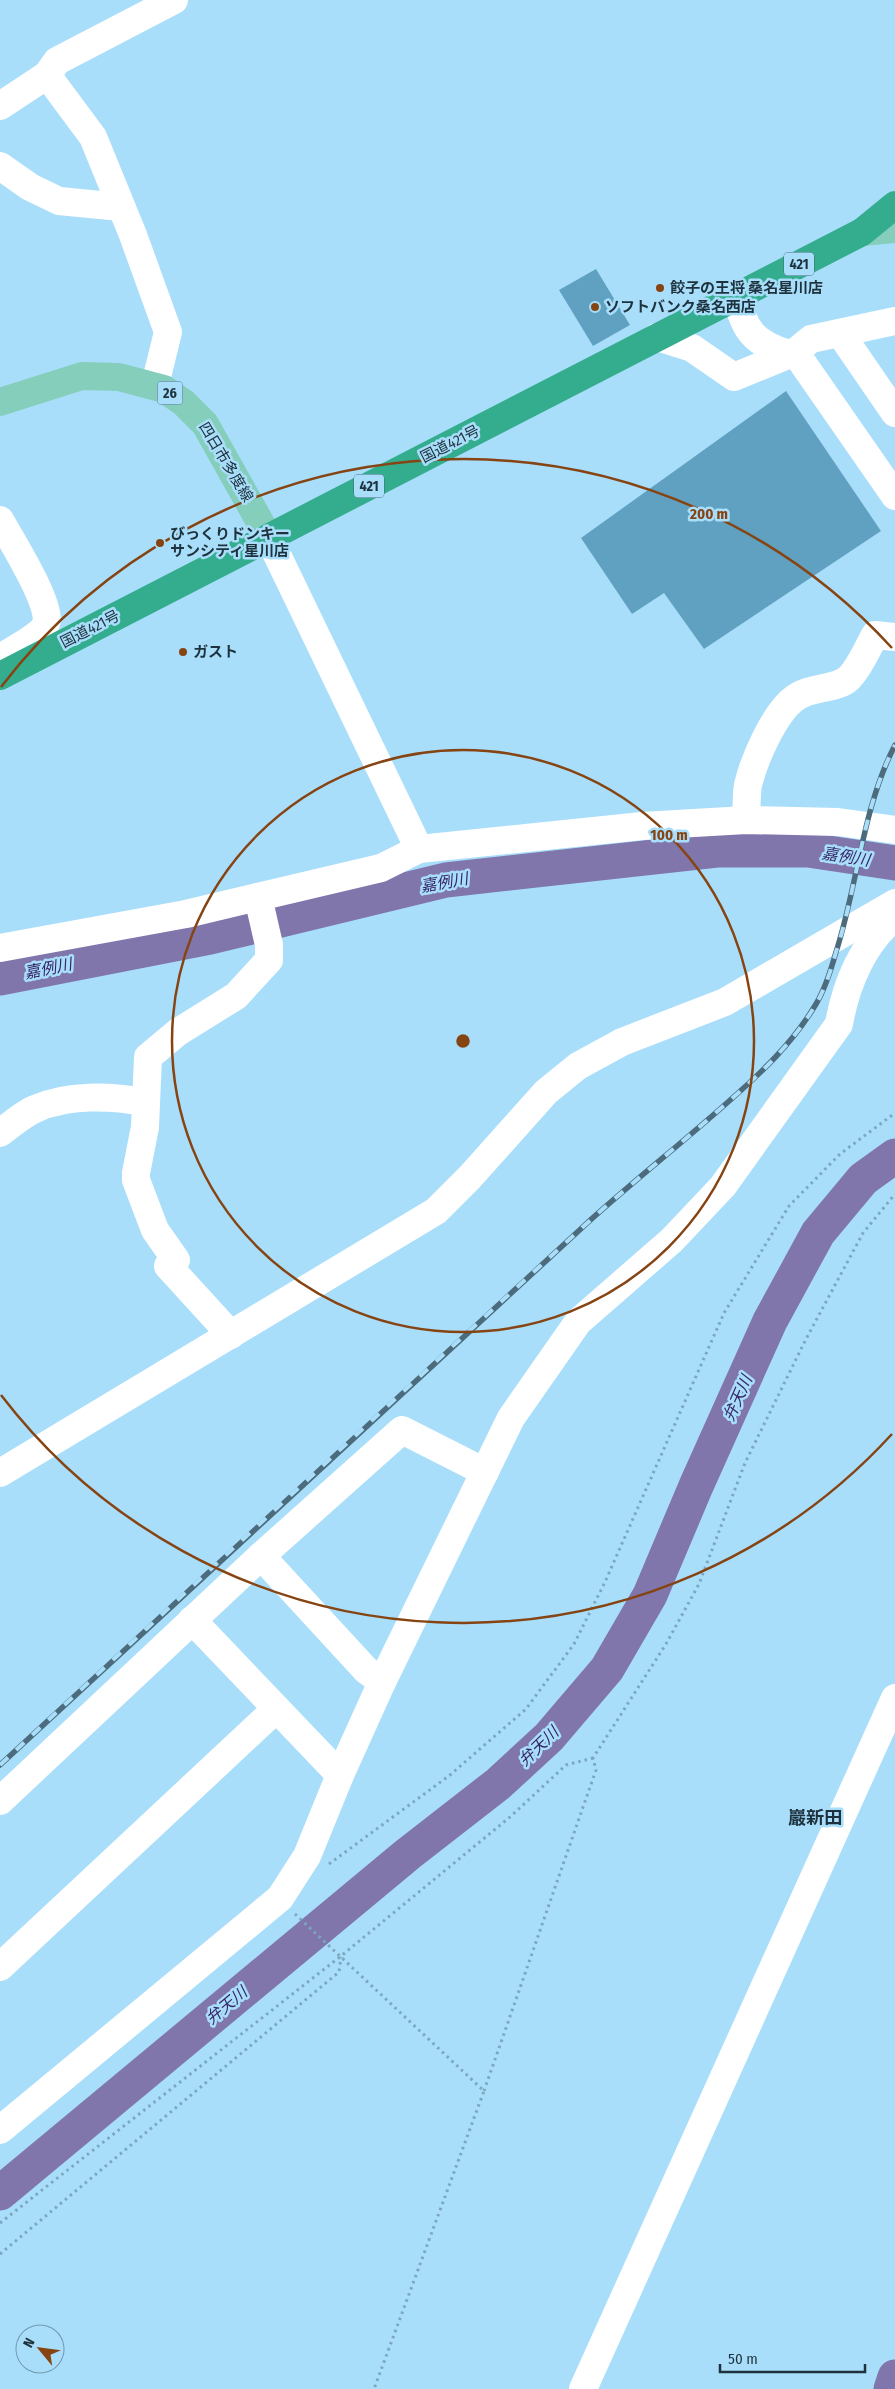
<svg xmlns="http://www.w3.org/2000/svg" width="895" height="2389" viewBox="0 0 895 2389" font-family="'Fira Sans Condensed','Noto Sans JP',sans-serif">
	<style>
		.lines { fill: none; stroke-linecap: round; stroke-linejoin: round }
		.river { stroke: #8076ac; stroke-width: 35 }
		.building { fill: #60a1c2 }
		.path { stroke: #7ca7be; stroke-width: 3; stroke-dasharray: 2.5 4; stroke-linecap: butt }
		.minor { stroke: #fff; stroke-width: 28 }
		.major { stroke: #85cebb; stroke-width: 28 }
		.highway { stroke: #34ad8e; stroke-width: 28 }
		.rail-casing { stroke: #4c6c7d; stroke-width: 5.5 }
		.rail { stroke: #a9defb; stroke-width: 4; stroke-dasharray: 11; stroke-linecap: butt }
		.ring { fill: none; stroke: #864412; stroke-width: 2.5 }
		.poi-dot { fill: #864412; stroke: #a9defb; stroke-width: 2 }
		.labels { text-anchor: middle; stroke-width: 5; stroke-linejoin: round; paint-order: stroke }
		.shield { fill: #a9defb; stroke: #476676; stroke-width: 1 }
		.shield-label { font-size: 14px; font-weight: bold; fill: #1d323d }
		.poi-label { font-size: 15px; font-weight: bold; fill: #1d323d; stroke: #a9defb; text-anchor: start }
		.street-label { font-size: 15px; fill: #1d323d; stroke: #a9defb }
		.water-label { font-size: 16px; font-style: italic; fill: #382568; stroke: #a9defb }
		.quarter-label { font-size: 18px; font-weight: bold; fill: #1d323d; stroke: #a9defb }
		.centre { fill: #864412; stroke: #a9defb; stroke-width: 2.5 }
		.ring-label { font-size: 15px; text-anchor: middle; font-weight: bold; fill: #864412; stroke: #a9defb; stroke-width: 5; stroke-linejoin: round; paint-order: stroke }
	</style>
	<rect width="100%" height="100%" fill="#a9defb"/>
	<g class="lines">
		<g class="river">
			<polyline points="0,978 210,937 446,880 717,850 808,850 895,863"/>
			<polyline points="0,2193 408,1854 498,1784 549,1737 607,1669 650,1595 696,1486 770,1321 818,1233 863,1179 895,1156"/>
			<polyline points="891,2389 895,2377"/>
		</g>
	</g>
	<g class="building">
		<polygon points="596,269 630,325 593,346 559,290"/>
		<polygon points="786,391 881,531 704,649 664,593 632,614 581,538"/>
	</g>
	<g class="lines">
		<g class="path">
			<polyline points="329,1864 450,1775 526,1709 574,1644 605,1582 724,1313 789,1206 840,1154 895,1113"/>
			<polyline points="295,1914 484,2091 374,2389"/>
			<polyline points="484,2091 596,1770 593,1758 666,1644 699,1584 745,1463 806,1339 863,1233 895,1194"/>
			<polyline points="0,2223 341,1956 510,1817 566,1765 593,1758"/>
			<polyline points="0,2254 339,1972 341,1957"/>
		</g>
		<g class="minor">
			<polyline points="47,75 93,137 133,235 168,332 155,385"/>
			<polyline points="0,106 47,75 57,61 174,0"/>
			<polyline points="0,166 30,187 59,201 121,207"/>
			<path d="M 737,296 C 743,330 755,344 789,354"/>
			<polyline points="840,333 895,413"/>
			<polyline points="657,337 692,348 734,377 795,352 811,339 895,321"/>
			<polyline points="795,352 895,496"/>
			<path d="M 0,520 C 10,538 53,606 46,624 C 42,635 11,651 0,658"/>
			<polyline points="269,538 419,849"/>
			<path d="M 746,820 C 747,809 746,796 748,785 C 754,760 774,713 795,698 C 811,686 837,690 849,678 C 860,667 867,649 875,635 L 895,637"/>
			<polyline points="0,948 186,914 258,897 381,868 419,849 642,826 746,820 838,822 895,830"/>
			<path d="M 0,1133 C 11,1125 23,1114 35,1109 C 67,1094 111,1096 145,1102"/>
			<polyline points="231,1335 168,1266 176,1260 155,1230 136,1180 136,1173 145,1127 148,1057 178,1032 236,996 269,960 269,945 258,897"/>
			<polyline points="0,1473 436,1211 470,1177 546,1092 578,1066 622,1042 725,1002 895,903"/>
			<polyline points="261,1556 366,1670 382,1682"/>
			<polyline points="192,1620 340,1775"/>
			<polyline points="0,1801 261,1556 402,1430 485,1472"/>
			<polyline points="0,1967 276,1709"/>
			<path d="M 0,2130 L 280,1898 L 307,1856 L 340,1775 L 382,1682 L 511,1418 L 578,1322 L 672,1240 L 723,1186 L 839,1024 C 846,984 863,943 895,917"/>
			<polyline points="583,2389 895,1698"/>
		</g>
		<g class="major">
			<polyline points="862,232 895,229"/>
			<polyline points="0,402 82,376 119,377 164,389 184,403 205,424 269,538"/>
		</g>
		<polyline class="highway" points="0,676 862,232 895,205"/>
		<g class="rail-casing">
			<path id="rail" d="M 0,1765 C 194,1584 389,1404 585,1225 C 631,1183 681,1144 728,1102 C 761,1073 793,1043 816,1004 C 825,989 831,970 836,952 C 858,884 862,809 895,745"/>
		</g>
		<use href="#rail" class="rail"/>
	</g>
	<g class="ring">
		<circle cx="463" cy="1041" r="291"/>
		<path d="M892 1434A582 582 0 0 1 1 1395M1 687A582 582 0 0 1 892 648"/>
	</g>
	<g class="poi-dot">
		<circle cx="660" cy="288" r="5"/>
		<circle cx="595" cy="307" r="5"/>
		<circle cx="160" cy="543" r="5"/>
		<circle cx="183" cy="652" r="5"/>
	</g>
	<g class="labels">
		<g class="shield">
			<rect x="784" y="252.5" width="30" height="23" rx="4"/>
			<rect x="157.5" y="381.5" width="25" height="23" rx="4"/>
			<rect x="354" y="474.5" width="30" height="23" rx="4"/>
		</g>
		<g class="shield-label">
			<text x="799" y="269">421</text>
			<text x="170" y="398">26</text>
			<text x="369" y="491">421</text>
		</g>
		<g class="poi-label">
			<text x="670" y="293">餃子の王将 桑名星川店</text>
			<text x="605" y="312">ソフトバンク桑名西店</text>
			<text x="170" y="539">びっくりドンキー<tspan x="170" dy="17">サンシティ星川店</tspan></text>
			<text x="193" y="657">ガスト</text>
		</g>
		<g class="street-label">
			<text transform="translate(450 444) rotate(-27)" y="5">国道421号</text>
			<text transform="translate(226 462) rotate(59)" y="5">四日市多度線</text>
			<text transform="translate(90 629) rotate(-27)" y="5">国道421号</text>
		</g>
		<g class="water-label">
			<text transform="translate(846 856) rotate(9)" y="6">嘉例川</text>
			<text transform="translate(444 882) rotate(-10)" y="6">嘉例川</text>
			<text transform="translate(48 968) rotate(-11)" y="6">嘉例川</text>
			<text transform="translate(737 1398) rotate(-66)" y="6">弁天川</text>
			<text transform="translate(538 1746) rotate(-44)" y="6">弁天川</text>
			<text transform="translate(226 2005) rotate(-40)" y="6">弁天川</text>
		</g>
		<g class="quarter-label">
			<text x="815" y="1824">巖新田</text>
		</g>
	</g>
	<circle cx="463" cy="1041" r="8" class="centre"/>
	<g class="ring-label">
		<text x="709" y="519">200 m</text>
		<text x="669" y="840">100 m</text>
	</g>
	<g transform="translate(40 2349) rotate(299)"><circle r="24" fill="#a9defb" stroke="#7199af"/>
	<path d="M0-4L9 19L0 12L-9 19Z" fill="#864412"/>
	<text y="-8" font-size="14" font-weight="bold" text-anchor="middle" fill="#1d323d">N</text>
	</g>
	<path d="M720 2364v8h145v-8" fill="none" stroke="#1d323d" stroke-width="2.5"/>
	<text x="728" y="2364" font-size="15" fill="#1d323d" stroke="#a9defb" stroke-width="4" paint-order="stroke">50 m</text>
</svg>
